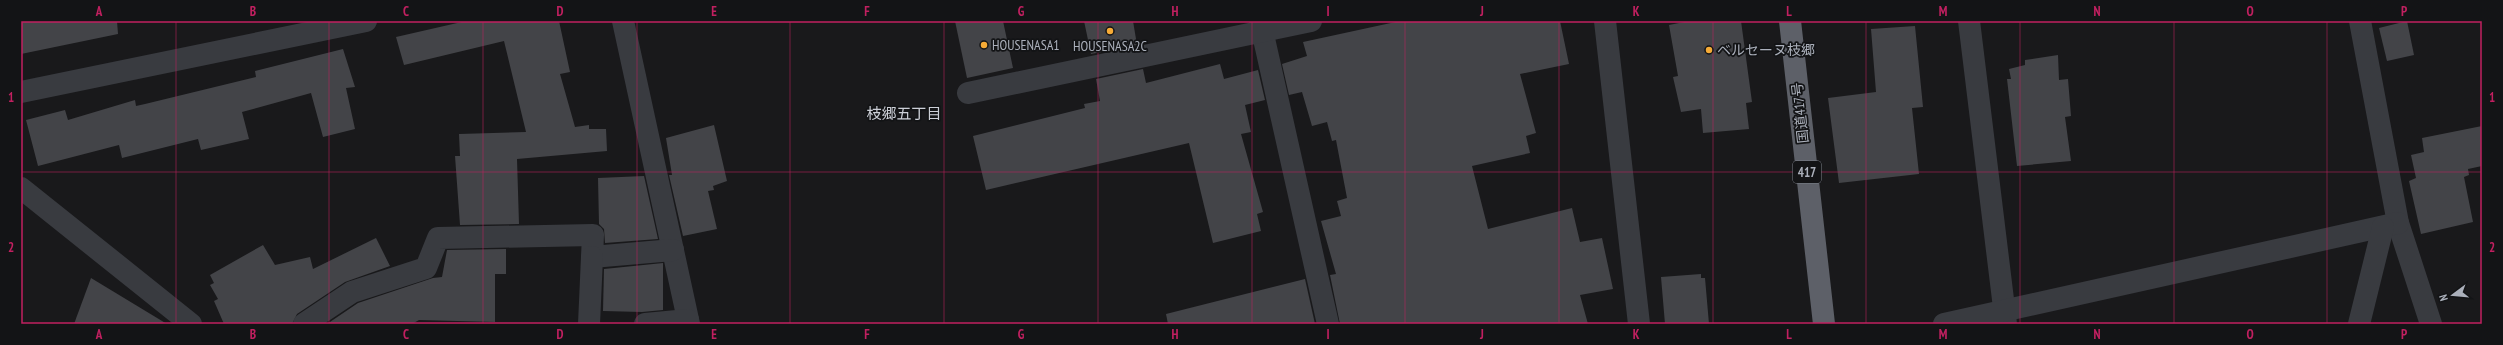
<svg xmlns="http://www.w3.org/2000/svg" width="2503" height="345" viewBox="0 0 2503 345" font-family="'PT Sans Narrow','Noto Sans JP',sans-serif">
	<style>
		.building { fill: #434448 }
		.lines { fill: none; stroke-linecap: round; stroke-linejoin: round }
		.minor { stroke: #393b40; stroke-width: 22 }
		.trunk { stroke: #5d6068; stroke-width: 22 }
		.grid { fill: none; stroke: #c12060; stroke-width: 1; stroke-opacity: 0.55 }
		.poi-dot { fill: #f6ab36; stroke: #131416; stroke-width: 1.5 }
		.labels { text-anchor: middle; stroke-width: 3.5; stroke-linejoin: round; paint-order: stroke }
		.shield { fill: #131416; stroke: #7d818a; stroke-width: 1 }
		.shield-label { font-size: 13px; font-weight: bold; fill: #abb0bb }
		.poi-label { font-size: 14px; fill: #abb0bb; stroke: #131416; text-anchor: start }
		.street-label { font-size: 14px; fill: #abb0bb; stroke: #131416 }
		.neighbourhood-label { font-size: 15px; fill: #cccfd7; stroke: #131416 }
		.neatline { fill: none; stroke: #c12060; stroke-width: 1.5 }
		.grid-label { font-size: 13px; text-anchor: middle; font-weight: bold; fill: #c12060 }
	</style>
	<rect width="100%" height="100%" fill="#19191b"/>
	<g class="building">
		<polygon points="21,21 117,21 118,34 21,54"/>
		<polygon points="466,21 559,21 570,72 560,74 575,127 589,125 589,129 606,129 607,151 517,159 519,224 460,225 455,156 460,156 459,134 526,132 504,41 404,65 396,37"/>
		<polygon points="955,21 1003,21 1013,68 967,78"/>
		<polygon points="1084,21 1133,21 1137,45 1091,54"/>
		<polygon points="1400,21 1560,21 1569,64 1520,74 1536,133 1526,136 1530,153 1472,166 1488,229 1572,208 1580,242 1602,238 1613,289 1580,295 1588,324 1340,324 1330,275 1336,274 1321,221 1341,216 1337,201 1347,198 1336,140 1332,141 1327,122 1312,126 1302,92 1289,95 1282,64 1307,56 1303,42"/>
		<polygon points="1689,21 1741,21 1752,102 1746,103 1749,129 1703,133 1701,109 1681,112 1673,77 1678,76 1669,25"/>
		<polygon points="2407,21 2414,55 2387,61 2379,28"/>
		<polygon points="1915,26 1923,107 1912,108 1919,174 1839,183 1828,98 1876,92 1871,29"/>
		<polygon points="343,49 355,87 346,88 355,129 323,137 311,93 242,112 249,139 201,150 198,139 122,158 119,145 38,166 26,120 65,110 68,120 135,100 136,106 145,104 256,77 255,71"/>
		<polygon points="2058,55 2059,80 2068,79 2071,116 2065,117 2071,161 2017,166 2007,79 2011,79 2009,69 2025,65 2025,60"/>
		<polygon points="1220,64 1224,79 1258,70 1265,100 1245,105 1251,132 1241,134 1263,212 1257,214 1261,231 1213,243 1189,143 986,190 973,136 1085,108 1084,104 1100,101 1096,79 1143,69 1146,83"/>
		<polygon points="714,125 727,181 713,186 714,190 708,191 717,229 683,236 669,175 672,175 666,138"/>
		<polygon points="2482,126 2482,166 2468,169 2469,175 2464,177 2473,222 2421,234 2409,181 2416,178 2411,155 2424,152 2422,138"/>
		<polygon points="644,176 658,239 605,243 604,229 599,224 598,178"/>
		<polygon points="376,238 390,266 345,282 297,314 292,324 224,324 214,301 218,299 210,285 214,283 210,275 263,245 275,265 310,257 313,269"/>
		<polygon points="506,249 506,274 495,274 495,322 419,320 412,324 327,324 358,303 433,278 442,277 447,250"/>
		<polygon points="663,263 663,310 642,312 603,311 604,269"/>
		<polygon points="1701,274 1701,278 1705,278 1709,324 1665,324 1661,277"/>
		<polygon points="91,278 167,324 74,324"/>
		<polygon points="1305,279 1315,324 1168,324 1166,314"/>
	</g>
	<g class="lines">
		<g class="minor">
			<polyline points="623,21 689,324"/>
			<polyline points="1260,21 1328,324"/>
			<polyline points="1605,21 1639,324"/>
			<polyline points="1969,21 2006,324"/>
			<polyline points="2360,21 2398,223 2431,324"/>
			<polyline points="21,92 366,21"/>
			<polyline points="968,93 1311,21"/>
			<polyline points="21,188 191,324"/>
			<polyline points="304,324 352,292 426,268 438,238 593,235 592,257 673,250"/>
			<polyline points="589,324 592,257"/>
			<polyline points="645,324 688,320"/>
			<polyline points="1944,324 2398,223"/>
			<polyline points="2359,324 2383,227"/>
		</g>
		<polyline class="trunk" points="1790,21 1824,324"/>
	</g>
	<path class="grid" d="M 176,21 L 176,324M 329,21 L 329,324M 483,21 L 483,324M 637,21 L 637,324M 790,21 L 790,324M 944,21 L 944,324M 1098,21 L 1098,324M 1252,21 L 1252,324M 1405,21 L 1405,324M 1559,21 L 1559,324M 1713,21 L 1713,324M 1866,21 L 1866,324M 2020,21 L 2020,324M 2174,21 L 2174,324M 2327,21 L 2327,324M 21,172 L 2482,172"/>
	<g class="poi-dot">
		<circle cx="1110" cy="31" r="4"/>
		<circle cx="984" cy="45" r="4"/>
		<circle cx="1709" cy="50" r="4"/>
	</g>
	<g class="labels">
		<rect class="shield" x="1793" y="161" width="28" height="22" rx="3"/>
		<g class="shield-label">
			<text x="1807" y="177">417</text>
		</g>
		<g class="poi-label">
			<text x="992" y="50">HOUSENASA1</text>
			<text x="1110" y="51" text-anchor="middle">HOUSENASA2C</text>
			<text x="1717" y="55">ベルセーヌ枝郷</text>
		</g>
		<g class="street-label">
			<text transform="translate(1800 113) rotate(-96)" y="5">国道417号</text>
		</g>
		<g class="neighbourhood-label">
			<text x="904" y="119">枝郷五丁目</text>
		</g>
	</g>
	<rect width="2503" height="345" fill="none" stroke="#131416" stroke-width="44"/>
	<g transform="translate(2453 295) rotate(254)" stroke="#131416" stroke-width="3" paint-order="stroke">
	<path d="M0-3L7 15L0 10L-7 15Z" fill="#abb0bb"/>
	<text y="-6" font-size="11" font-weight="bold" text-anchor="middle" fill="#abb0bb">N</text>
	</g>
	<rect x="22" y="22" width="2459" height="301" class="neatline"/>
	<g class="grid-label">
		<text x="99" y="16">A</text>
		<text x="253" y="16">B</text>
		<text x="406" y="16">C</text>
		<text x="560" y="16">D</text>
		<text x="714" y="16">E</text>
		<text x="867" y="16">F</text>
		<text x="1021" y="16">G</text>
		<text x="1175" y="16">H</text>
		<text x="1328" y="16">I</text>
		<text x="1482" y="16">J</text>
		<text x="1636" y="16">K</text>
		<text x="1789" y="16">L</text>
		<text x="1943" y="16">M</text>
		<text x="2097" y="16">N</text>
		<text x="2250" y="16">O</text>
		<text x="2404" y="16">P</text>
		<text x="11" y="102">1</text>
		<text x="2492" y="102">1</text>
		<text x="11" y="252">2</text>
		<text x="2492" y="252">2</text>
		<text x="99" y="339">A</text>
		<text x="253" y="339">B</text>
		<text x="406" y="339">C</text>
		<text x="560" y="339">D</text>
		<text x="714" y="339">E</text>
		<text x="867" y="339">F</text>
		<text x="1021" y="339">G</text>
		<text x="1175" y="339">H</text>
		<text x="1328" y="339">I</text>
		<text x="1482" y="339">J</text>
		<text x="1636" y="339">K</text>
		<text x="1789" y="339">L</text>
		<text x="1943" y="339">M</text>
		<text x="2097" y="339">N</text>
		<text x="2250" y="339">O</text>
		<text x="2404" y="339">P</text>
	</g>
</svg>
